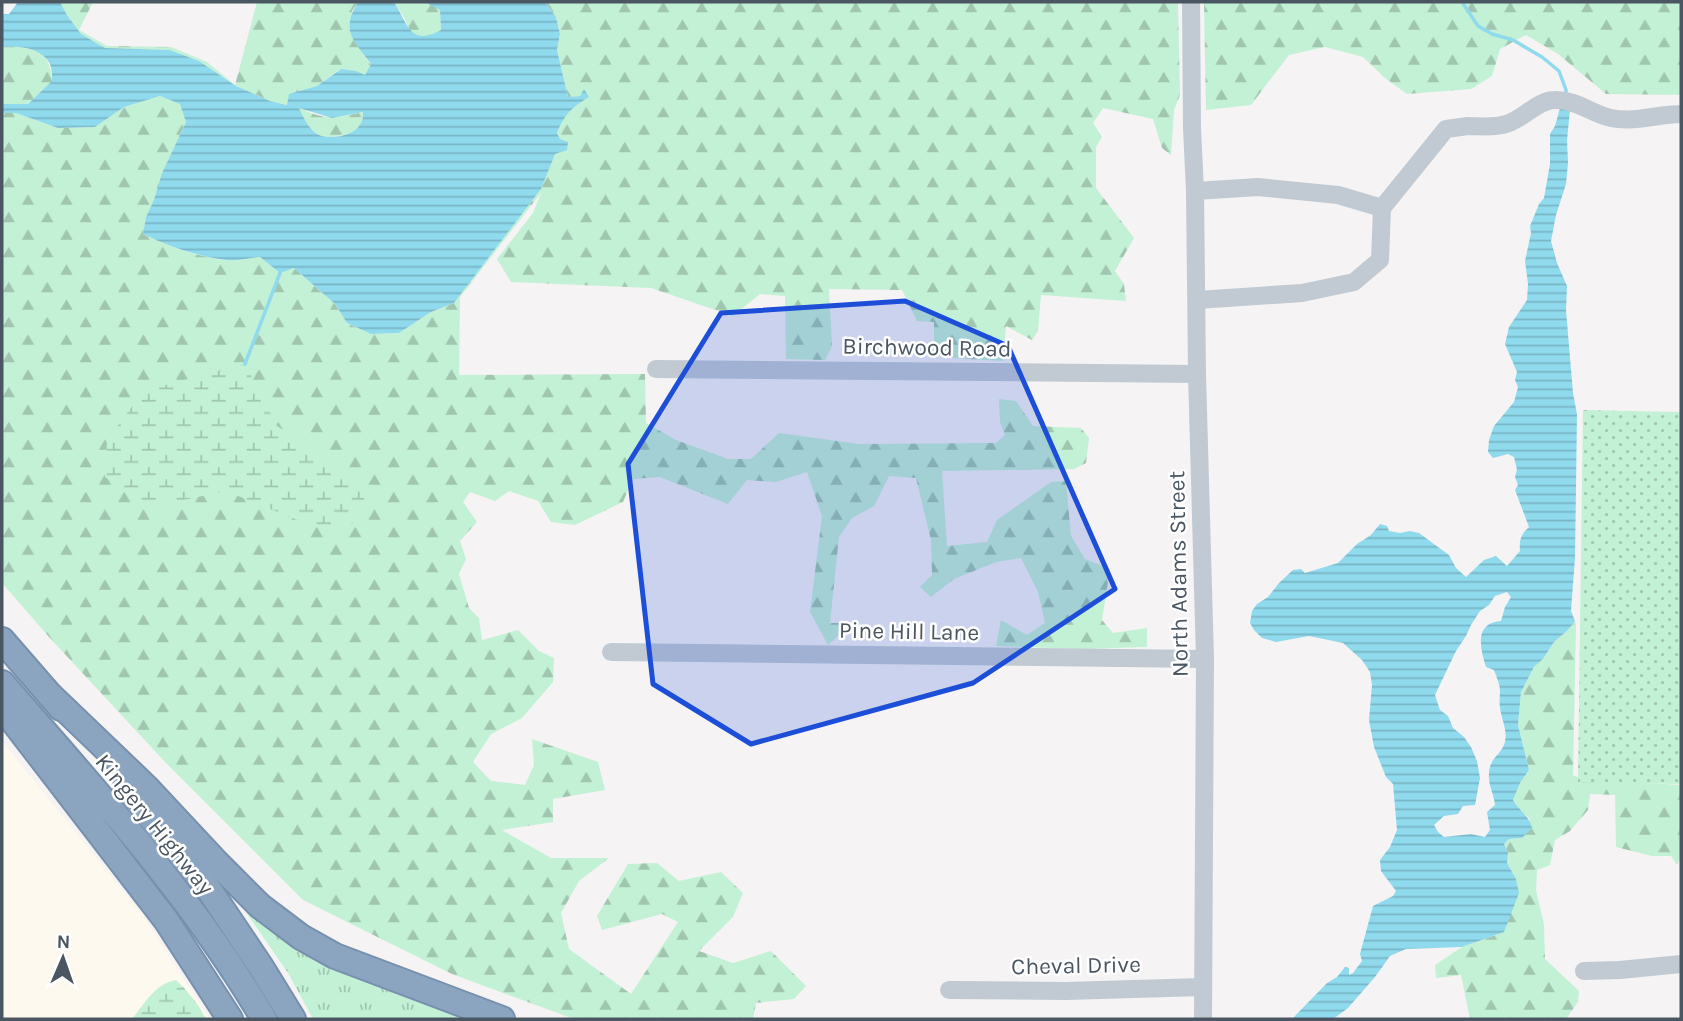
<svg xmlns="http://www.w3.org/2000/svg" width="1683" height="1021" viewBox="0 0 1683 1021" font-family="Karla,sans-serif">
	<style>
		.commercial { fill: #fdf9ef }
		.grass { fill: url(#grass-tufts) }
		.forest { fill: url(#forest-firs) }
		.wetland { fill: url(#wetland-marsh) }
		.park { fill: url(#park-dots) }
		.water { fill: url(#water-rules); fill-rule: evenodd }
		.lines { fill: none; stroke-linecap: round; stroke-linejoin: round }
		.stream { stroke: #90daee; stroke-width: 3.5 }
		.highway-casing { stroke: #7690ad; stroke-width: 28 }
		.minor { stroke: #c1cad2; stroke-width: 18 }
		.highway { stroke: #8ba5c1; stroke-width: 24 }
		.marked { fill: #1d4ed8; fill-opacity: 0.2; stroke: #1d4ed8; stroke-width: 5; stroke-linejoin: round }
		.labels { text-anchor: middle; stroke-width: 5; stroke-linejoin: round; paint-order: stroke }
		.street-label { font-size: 23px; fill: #4a5661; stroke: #fff }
	</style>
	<defs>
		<pattern id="grass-tufts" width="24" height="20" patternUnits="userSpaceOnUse" patternTransform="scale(1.75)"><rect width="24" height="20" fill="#c3f1d5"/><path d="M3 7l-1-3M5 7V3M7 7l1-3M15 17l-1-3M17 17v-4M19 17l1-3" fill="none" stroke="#a0c6b0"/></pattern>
		<pattern id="forest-firs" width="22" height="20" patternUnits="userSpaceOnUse" patternTransform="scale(1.75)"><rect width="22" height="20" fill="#c3f1d5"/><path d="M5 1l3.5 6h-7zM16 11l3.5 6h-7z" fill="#a0c6b0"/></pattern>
		<pattern id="wetland-marsh" width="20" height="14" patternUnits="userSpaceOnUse" patternTransform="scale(1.75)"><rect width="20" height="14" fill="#c3f1d5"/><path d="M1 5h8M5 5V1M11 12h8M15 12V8" fill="none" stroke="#a0c6b0"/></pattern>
		<pattern id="park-dots" width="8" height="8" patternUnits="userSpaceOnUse" patternTransform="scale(1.75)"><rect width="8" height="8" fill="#c3f1d5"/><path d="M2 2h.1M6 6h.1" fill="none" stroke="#a0c6b0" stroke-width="1.8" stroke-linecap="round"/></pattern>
		<pattern id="water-rules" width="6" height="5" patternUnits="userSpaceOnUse" patternTransform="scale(1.75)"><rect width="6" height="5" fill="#90daee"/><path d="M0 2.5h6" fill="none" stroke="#78b4c4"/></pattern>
	</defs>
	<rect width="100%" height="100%" fill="#f5f3f3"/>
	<polygon class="commercial" points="2,741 141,913 210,1019 2,1019"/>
	<polygon class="grass" points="232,892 475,1019 313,1019 288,973"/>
	<g class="forest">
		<polygon points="60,2 93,2 79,30 107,46 171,47 207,62 235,85 257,2 358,2 352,11 363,54 371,65 365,76 340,69 317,86 290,94 288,105 270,101 236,86 199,61 170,50 105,48 81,34 67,15"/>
		<polygon points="394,2 425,2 440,9 441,30 429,37 417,36 410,31 404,17"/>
		<path d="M 545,2 L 1178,2 L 1180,95 L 1174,110 L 1171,155 L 1162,148 L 1153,119 L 1103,108 L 1093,123 L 1102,137 L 1096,147 L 1096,188 L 1134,238 L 1115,271 L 1124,284 L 1126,301 L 1041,295 L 1038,331 L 1032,340 L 1006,326 L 1003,361 L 952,358 L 934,346 L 934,322 L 917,321 L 902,290 L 829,289 L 832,346 L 825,360 L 786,359 L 785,296 L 760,294 L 733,316 L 651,288 L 511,282 L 497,259 L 533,213 L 541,193 L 460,297 L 459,375 L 645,374 L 646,423 L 676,440 L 728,459 L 751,459 L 779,433 L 859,444 L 996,443 L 1005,435 L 1000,422 L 999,399 L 1016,401 L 1033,426 L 1081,428 L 1089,438 L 1086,463 L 1074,469 L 942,471 L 947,546 L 987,542 L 997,520 L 1051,482 L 1066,481 L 1071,536 L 1085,559 L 1110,569 L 1102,620 L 1113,633 L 1147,628 L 1147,647 L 1083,649 L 996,646 L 1001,620 L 1027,635 L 1045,623 L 1038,592 L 1021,558 L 996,562 L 954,579 L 931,597 L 920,587 L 932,575 L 931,540 L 916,478 L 889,476 L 874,506 L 852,518 L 839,537 L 830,623 L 839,623 L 839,635 L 828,645 L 810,612 L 822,516 L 807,472 L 776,482 L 747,480 L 728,504 L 660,477 L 633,479 L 623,502 L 575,525 L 551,522 L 538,501 L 509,491 L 495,501 L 470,492 L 463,502 L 477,522 L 460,541 L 466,559 L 459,574 L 469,608 L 479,618 L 482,640 L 518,630 L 539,651 L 554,658 L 553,682 L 522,718 L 491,734 L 473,762 L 491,781 L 525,785 L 534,765 L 532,739 L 598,762 L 605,790 L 553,799 L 553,822 L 502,830 L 551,858 L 609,858 L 579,881 L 561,913 L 569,949 L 631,994 L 678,922 L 662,914 L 602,930 L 597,916 L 628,864 L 657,863 L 679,881 L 721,872 L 743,893 L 733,917 L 699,951 L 733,963 L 771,951 L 806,986 L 794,999 L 756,1003 L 753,1019 L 574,1019 L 452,974 L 303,900 L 166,763 L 49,637 L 2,583 L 2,113 L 16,113 L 58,128 L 95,127 L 124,107 L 160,96 L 181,104 L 186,122 L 162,173 L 155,200 L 146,217 L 143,234 C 168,246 200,258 227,260 C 238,261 250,258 260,257 L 280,272 L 294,268 L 335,304 L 347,323 L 371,334 L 399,333 L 431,312 L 454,303 L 541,189 L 560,139 L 557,133 L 562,121 L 580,96 L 568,97 L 557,50 L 560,34 L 556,17 Z"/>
		<polygon points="1204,2 1681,2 1681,95 1606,94 1558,54 1526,35 1500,49 1492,76 1471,89 1407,94 1385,78 1363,57 1325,47 1289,55 1251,105 1206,110"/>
		<path d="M 12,45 C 39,52 50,50 52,82 L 28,104 L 2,104 L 2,47 Z"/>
		<path d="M 298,107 C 325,121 335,118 363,112 C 363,116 363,121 361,124 C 355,135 330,140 319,135 C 310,130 302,116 298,107 Z"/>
		<polygon points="1575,621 1576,624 1573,775 1581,779 1681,785 1681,857 1677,865 1671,856 1652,856 1616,847 1615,795 1590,794 1588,810 1570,831 1555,840 1550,865 1537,870 1536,890 1544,925 1545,959 1579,991 1578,1002 1566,1019 1470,1019 1461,975 1436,978 1435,965 1462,947 1504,932 1516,879 1507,863 1508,853 1504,844 1509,839 1522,838 1530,819 1518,808 1513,800 1520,783 1529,770 1518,725 1521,692 1534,667 1543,659 1554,642 1568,630"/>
	</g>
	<g class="wetland">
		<polygon points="245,364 277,426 327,458 354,482 366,502 350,527 312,526 226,491 151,507 105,477 107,441 143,391"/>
		<path d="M 176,980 C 188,991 199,1005 206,1019 L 132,1019 C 145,1003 155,984 176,980 Z"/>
	</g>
	<polygon class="park" points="1583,410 1681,412 1681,784 1578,782"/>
	<g class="water">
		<path d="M 18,2 L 60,2 L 67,15 L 81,34 L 105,48 L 170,50 L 199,61 L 236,86 L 270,101 L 287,105 L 289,94 L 317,86 L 341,69 L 356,71 L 365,75 L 371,64 C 354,40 340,32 358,2 L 394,2 C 408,24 410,47 441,30 L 440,10 L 425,2 L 545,2 L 556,17 L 560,34 L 557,50 L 568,97 L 580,96 L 584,89 L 589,97 C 572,107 564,115 557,133 L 560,139 L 568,142 L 567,150 L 555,154 L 541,189 L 454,303 L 431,312 L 399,333 L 371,334 L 347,323 L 335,304 L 294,268 L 280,273 L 260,257 C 250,258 238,261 227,260 C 199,257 168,246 143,234 L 146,217 L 154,200 L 162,173 L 186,122 L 180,104 L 160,96 L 124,107 L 95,127 L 58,128 L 16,113 L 2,113 L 2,104 L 28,104 L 52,81 C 52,76 52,69 50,64 C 42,48 18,45 2,47 L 2,14 L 9,14 ZM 299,108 L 332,118 L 363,112 C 363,116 363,120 361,123 C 355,136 331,140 319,135 C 310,131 303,117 299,108 Z"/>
		<path d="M 1560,108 L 1570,110 L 1567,140 L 1568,163 L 1566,184 L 1556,215 L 1551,241 L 1557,263 L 1567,286 L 1566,310 L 1573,393 L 1577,414 L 1575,558 L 1571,611 L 1575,621 L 1568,630 L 1554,642 L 1543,659 L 1534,667 L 1521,692 L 1518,725 L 1529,770 L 1520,783 L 1513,800 C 1519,811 1529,815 1532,828 L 1522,838 L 1509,839 L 1504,844 L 1508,853 L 1507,863 L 1516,879 L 1519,893 L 1504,932 L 1462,947 L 1406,949 L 1390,956 L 1375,977 L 1348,1008 L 1333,1019 L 1292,1019 L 1327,983 L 1337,977 L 1345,967 L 1349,968 L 1349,975 L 1353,973 L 1362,961 L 1360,954 L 1373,906 L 1393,896 L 1396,891 L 1381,871 L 1380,860 L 1390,847 L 1397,830 L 1393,784 L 1386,777 L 1374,747 L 1369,720 L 1372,685 L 1370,672 L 1362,660 L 1343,643 L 1309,636 L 1276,642 L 1262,638 L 1254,630 L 1250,623 L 1252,611 L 1257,604 L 1268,597 L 1279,583 L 1293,570 L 1301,569 L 1305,573 L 1338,563 L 1357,544 L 1371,535 L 1380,524 L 1387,526 L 1389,531 L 1400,533 L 1410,531 L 1419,533 L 1449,555 L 1456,568 L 1466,577 L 1484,560 L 1496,556 L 1507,566 L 1520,551 C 1519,540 1521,534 1529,527 L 1515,490 L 1518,485 L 1515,477 L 1517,470 L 1514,457 L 1508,454 L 1493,458 L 1488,452 L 1489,440 L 1494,426 L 1514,402 L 1518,387 L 1515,380 L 1517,372 L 1505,344 L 1509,327 L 1527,300 L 1528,284 L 1525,261 L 1531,233 L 1530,226 L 1539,204 L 1544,198 L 1550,164 L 1550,134 L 1555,126 ZM 1507,592 L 1511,597 L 1505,607 L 1501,621 C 1474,623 1480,648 1486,667 L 1494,670 C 1496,676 1500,684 1500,691 C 1500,696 1499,702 1500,707 C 1501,719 1509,732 1504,745 C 1500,755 1489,759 1489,774 C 1488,785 1494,794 1495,805 L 1487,812 L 1490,830 L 1485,837 L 1471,834 L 1444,837 L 1438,832 L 1434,825 L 1444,816 L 1458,814 L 1463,806 L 1475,805 L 1480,778 L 1477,761 L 1471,747 L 1464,737 L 1453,728 L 1448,716 L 1440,710 L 1435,695 L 1456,651 L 1466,636 L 1471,625 L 1480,611 L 1489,605 L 1495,596 Z"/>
	</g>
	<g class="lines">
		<g class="stream">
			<polyline points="1462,2 1478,26 1492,34 1513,40 1542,57 1559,71 1566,90 1566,95"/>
			<polyline points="245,364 280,273"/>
		</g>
		<g class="highway-casing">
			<g id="highway">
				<polyline points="2,640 61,708"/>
				<path d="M 2,683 C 96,791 191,895 264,1019"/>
				<polyline points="51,696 147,788 217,863 260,906 301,937 335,956 502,1019"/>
				<polyline points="6,712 166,920 230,1019"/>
				<polyline points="126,787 210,891 261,967 293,1019"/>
			</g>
		</g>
		<g class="minor">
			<polyline points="1191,2 1192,128 1195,191 1197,374 1205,659 1203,1019"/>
			<polyline points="1195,191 1258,187 1338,195 1382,208 1380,260 1354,282 1302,293 1197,300"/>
			<path d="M 1382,208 L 1446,129 C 1453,128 1461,127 1468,126 C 1480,126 1494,128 1506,124 C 1522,120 1538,100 1554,100 C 1575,99 1592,114 1611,118 C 1634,123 1658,114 1681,114"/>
			<polyline points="656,369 1197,374"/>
			<polyline points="611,652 1205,659"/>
			<polyline points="1584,971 1620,970 1681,964"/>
			<polyline points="949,990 1066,991 1203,987"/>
		</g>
		<use href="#highway" class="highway"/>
	</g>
	<path class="marked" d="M 905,301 L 1008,346 L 1115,589 L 973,683 L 751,744 L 653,684 L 628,464 L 721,313 Z"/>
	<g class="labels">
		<g class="street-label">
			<text transform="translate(927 347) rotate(1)" y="8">Birchwood Road</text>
			<text transform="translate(1178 574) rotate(-91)" y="8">North Adams Street</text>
			<text transform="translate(909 631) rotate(1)" y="8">Pine Hill Lane</text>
			<text transform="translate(155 824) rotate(51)" y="8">Kingery Highway</text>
			<text transform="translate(1076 965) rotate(-1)" y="8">Cheval Drive</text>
		</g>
	</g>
	<rect width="1683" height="1021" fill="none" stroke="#4a5661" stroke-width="7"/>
	<g transform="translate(63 958) rotate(2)" stroke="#ffffff" stroke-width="5" paint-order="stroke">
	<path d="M0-5L12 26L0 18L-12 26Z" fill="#4a5661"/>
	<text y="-10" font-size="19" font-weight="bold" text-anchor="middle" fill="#4a5661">N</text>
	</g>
</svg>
